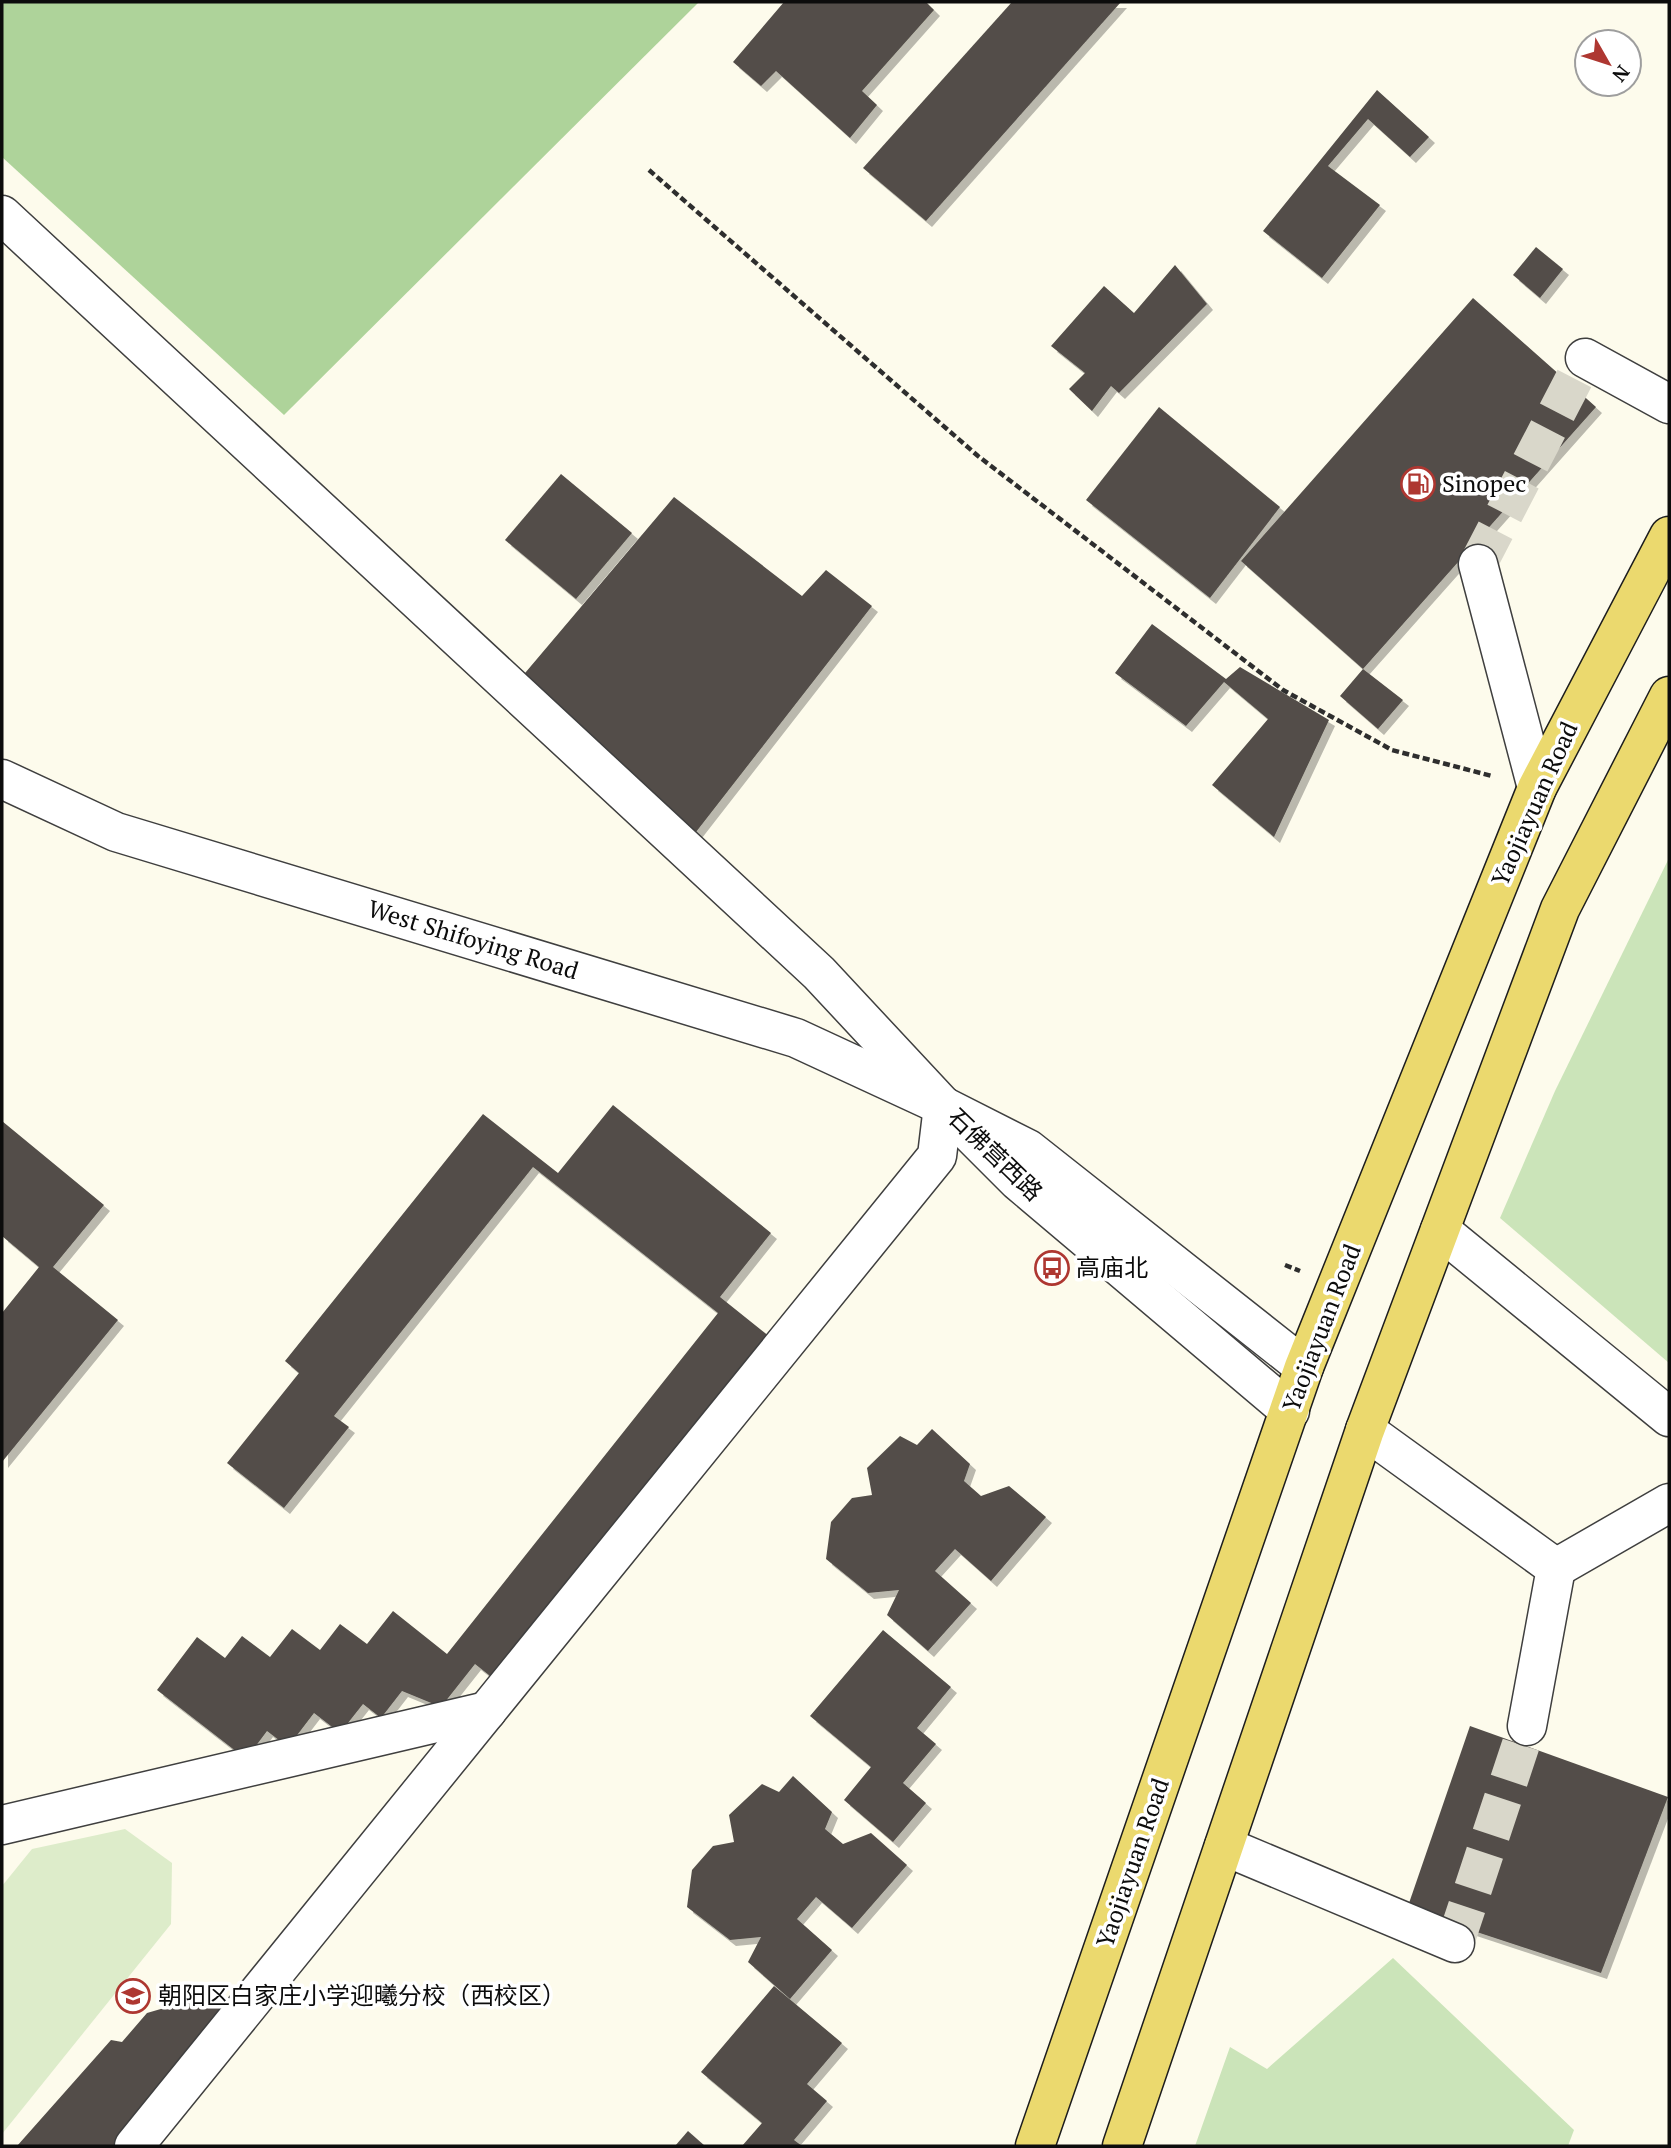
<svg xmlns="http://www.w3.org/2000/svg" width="1671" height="2148" viewBox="0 0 1671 2148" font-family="'PT Serif','Noto Sans SC',serif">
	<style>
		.green { fill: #cbe4b9 }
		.forest { fill: #aed39a }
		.pitch { fill: #ddecca }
		.building { fill: #534e49; filter: url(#shadow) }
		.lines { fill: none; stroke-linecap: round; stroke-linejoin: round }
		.minor-tunnel { stroke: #d9d7ca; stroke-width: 38; stroke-dasharray: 38 19; stroke-linecap: butt }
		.minor-casing { stroke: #3f3f3f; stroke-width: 41 }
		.major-casing { stroke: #1d1d1d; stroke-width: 41 }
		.path { stroke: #2e2e2e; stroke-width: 4.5; stroke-dasharray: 7 3.5; stroke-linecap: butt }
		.minor { stroke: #fff; stroke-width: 38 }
		.major { stroke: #ebd96e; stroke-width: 38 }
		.labels { text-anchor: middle; stroke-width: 7; stroke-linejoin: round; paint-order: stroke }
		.poi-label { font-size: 24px; fill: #0c0c0c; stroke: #fff; text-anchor: start }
		.street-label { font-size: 24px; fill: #0c0c0c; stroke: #fff }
	</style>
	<defs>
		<filter id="shadow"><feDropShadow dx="6" dy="6" stdDeviation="0" flood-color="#0004"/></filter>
	</defs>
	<rect width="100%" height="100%" fill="#fdfbec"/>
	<g class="green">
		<polygon points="1669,858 1669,1363 1500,1218 1555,1091"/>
		<polygon points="1393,1958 1574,2130 1568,2146 1195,2146 1230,2047 1267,2069"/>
	</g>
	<polygon class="forest" points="2,2 699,2 284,415 2,157"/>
	<polygon class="pitch" points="125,1829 172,1863 171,1924 2,2134 2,1886 32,1849"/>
	<g class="building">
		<polygon points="784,2 926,2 934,10 862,91 877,105 850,138 776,71 761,86 733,62"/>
		<polygon points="1012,2 1121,2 926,221 863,168"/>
		<polygon points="1377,90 1429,137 1410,157 1368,119 1328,166 1380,205 1322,278 1263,231"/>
		<polygon points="1536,247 1563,269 1540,298 1513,275"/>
		<polygon points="1175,265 1207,304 1119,393 1111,386 1092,411 1069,389 1085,373 1051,346 1104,286 1134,313"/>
		<polygon points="1473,298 1596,407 1363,669 1403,700 1378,729 1340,696 1363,669 1241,561"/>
		<polygon points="1159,407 1280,507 1210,598 1086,500"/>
		<polygon points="561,474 632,533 576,599 505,540"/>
		<polygon points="674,497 802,596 826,570 872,606 689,841 520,679"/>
		<polygon points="1152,624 1226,679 1240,667 1329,720 1274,837 1212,785 1268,719 1224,682 1186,726 1115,673"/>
		<polygon points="613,1105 771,1233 720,1297 775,1341 499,1683 475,1664 441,1707 402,1691 381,1718 363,1704 340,1733 314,1713 288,1747 267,1731 246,1759 157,1690 197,1637 225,1658 242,1636 270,1657 292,1629 320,1650 340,1624 367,1644 393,1611 447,1654 718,1313 533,1167 334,1416 349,1427 284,1508 227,1463 299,1373 285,1361 483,1114 558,1173"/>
		<polygon points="2,1121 104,1205 53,1267 118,1320 2,1462 2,1313 39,1267 2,1236"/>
		<polygon points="932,1429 970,1464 964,1481 981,1496 1009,1486 1046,1517 991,1581 955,1549 935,1571 971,1603 928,1651 887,1615 899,1590 868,1593 826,1559 831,1522 852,1498 872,1495 867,1468 900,1436 917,1445"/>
		<polygon points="883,1630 951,1687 917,1728 936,1744 903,1783 926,1803 893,1842 844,1800 871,1767 810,1716"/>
		<polygon points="1470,1726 1668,1797 1601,1973 1407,1909"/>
		<polygon points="793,1776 832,1812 825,1829 843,1844 871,1833 907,1865 852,1928 816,1897 797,1919 832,1950 790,1999 748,1962 761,1937 730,1940 687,1907 692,1870 713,1846 734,1842 729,1815 762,1784 779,1792"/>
		<polygon points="774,1986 842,2043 807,2084 827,2101 794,2140 802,2146 742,2146 762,2123 701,2072"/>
		<polygon points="195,1999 228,2009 114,2146 17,2146 111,2040 122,2042 147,2013"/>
		<polygon points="688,2131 705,2146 675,2146"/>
	</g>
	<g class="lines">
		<g class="minor-tunnel">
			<polyline points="1478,564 1585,358"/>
			<polyline points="1455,1943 1527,1726"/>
		</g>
		<g class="minor-casing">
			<g id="minor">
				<polyline points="2,215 819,973 943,1106 1018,1181 1290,1411"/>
				<polyline points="1585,358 1669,404"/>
				<polyline points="1478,564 1537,788"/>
				<polyline points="2,779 116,832 796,1038 943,1106 1028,1149 1304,1367"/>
				<polyline points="1440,1230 1669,1417"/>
				<polyline points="1365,1430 1556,1568 1527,1726"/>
				<polyline points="1556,1568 1669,1503"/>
				<polyline points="2,1825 487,1711"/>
				<polyline points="1224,1846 1455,1943"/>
				<polyline points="134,2146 937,1156 943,1106"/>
			</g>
		</g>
		<g class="major-casing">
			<g id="major">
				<polyline points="1035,2146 1304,1367 1537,788 1669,536"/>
				<polyline points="1122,2146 1365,1430 1560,909 1669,696"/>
			</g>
		</g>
		<g class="path">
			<polyline points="649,170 978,456 1283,690 1392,750 1492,776"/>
			<polyline points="1285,1265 1300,1271"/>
		</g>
		<use href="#minor" class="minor"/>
		<use href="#major" class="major"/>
	</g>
	<defs>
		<g id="fuel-ring" transform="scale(1.75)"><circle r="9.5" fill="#fff" stroke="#ae3731" stroke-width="1.5"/><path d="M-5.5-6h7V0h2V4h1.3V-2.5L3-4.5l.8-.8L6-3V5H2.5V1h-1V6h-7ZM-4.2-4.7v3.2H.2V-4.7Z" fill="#ae3731"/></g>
		<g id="bus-ring" transform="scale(1.75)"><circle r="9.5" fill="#fff" stroke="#ae3731" stroke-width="1.5"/><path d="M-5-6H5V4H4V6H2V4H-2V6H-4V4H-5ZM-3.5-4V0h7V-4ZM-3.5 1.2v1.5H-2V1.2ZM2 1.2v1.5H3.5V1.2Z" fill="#ae3731"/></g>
		<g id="school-ring" transform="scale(1.75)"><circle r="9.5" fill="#fff" stroke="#ae3731" stroke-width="1.5"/><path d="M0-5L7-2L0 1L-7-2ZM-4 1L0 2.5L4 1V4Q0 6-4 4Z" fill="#ae3731"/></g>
	</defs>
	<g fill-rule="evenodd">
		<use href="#fuel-ring" x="1418" y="484"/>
		<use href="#bus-ring" x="1052" y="1268"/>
		<use href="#school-ring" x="133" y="1996"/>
	</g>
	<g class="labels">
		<g class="poi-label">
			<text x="1442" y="492">Sinopec</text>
			<text x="1076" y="1276">高庙北</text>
			<text x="158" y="2004">朝阳区白家庄小学迎曦分校（西校区）</text>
		</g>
		<g class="street-label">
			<text transform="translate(1535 804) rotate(-66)" y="8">Yaojiayuan Road</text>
			<text transform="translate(473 940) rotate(17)" y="8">West Shifoying Road</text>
			<text transform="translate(995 1155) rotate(44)" y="8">石佛营西路</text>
			<text transform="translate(1322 1328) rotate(-69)" y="8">Yaojiayuan Road</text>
			<text transform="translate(1133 1863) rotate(-71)" y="8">Yaojiayuan Road</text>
		</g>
	</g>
	<rect width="1671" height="2148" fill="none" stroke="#0c0c0c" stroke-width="7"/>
	<g transform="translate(1608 63) rotate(129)"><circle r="33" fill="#ffffff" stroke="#9e9e9e" stroke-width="2"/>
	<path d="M0-5L12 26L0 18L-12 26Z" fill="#ae3731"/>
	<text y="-10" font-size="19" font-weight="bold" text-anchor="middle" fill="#0c0c0c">N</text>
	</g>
</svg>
